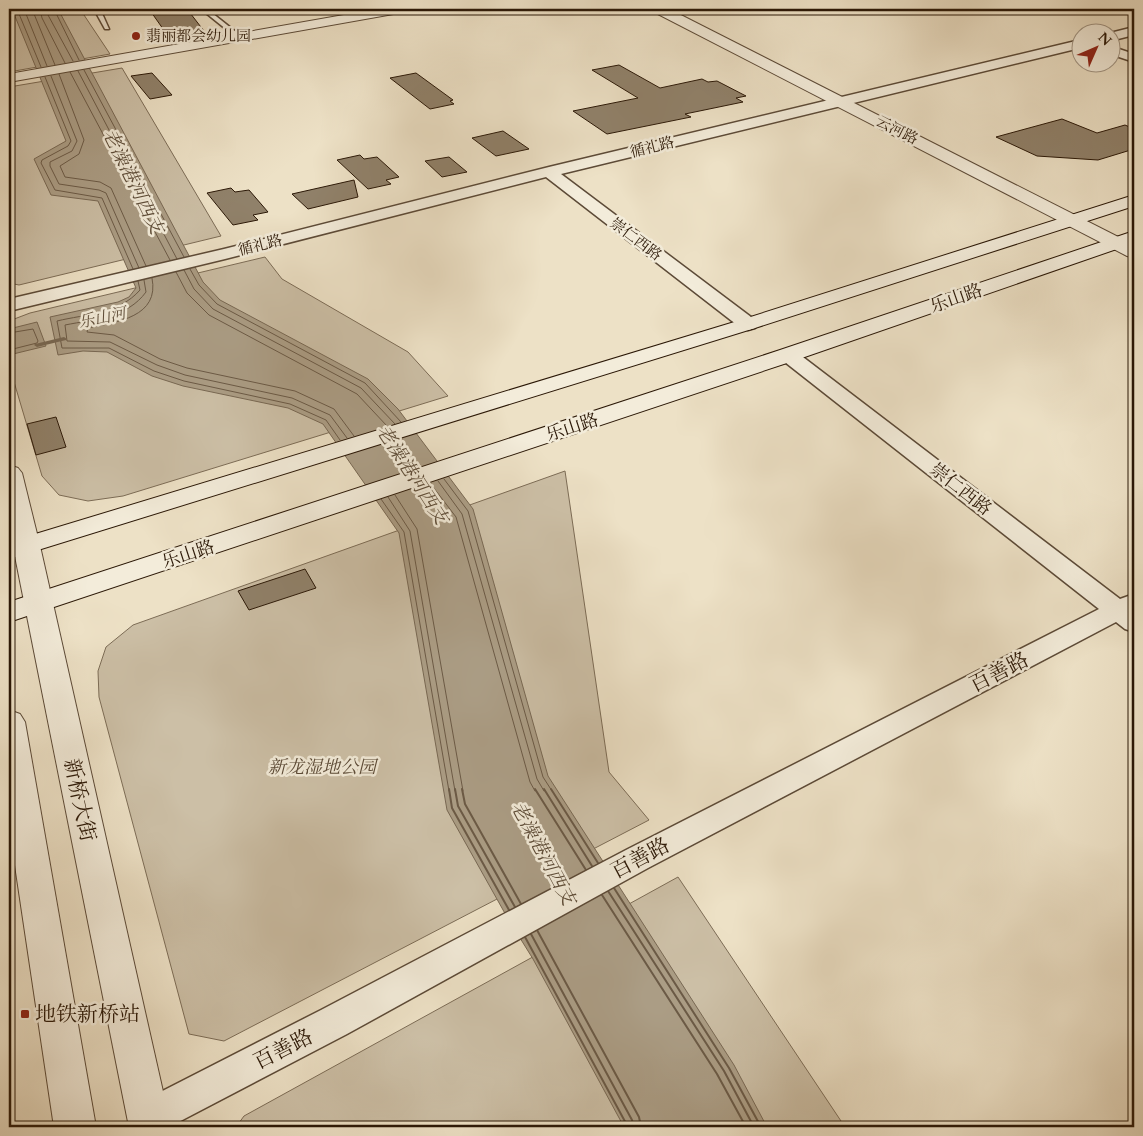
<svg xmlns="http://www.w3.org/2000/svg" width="1143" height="1136" viewBox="0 0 1143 1136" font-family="Cardo,'Noto Serif SC',serif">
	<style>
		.green { fill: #ccbfa6; stroke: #7c6c56 }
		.water { fill: #ab9d85; stroke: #786853 }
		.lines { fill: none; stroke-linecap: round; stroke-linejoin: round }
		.shore-far1 { stroke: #6b5a46; stroke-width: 1 }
		.shore { stroke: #6b5a46; stroke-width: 2 }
		.stream { fill: #786853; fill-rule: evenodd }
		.building { fill: #90816a; stroke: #2b1807 }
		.service-casing { stroke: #5c4a37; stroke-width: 3 }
		.minor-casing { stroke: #5c4a37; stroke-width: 3 }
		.tertiary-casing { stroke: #5c4a37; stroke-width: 2 }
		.secondary-casing { stroke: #2b1807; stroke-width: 2 }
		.service { fill: #f3ecda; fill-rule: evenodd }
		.minor { fill: #f3ecda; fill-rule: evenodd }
		.tertiary { fill: #f3ecda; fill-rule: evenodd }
		.secondary { fill: #f3ecda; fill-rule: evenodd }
		.poi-dot { fill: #8f2418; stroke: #f3ecda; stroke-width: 2 }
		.labels { text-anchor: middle; stroke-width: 5; stroke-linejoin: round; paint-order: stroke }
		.far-poi-label { font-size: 15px; fill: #2b1807; stroke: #f3ecda; text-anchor: start }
		.far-street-label { font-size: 15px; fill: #2b1807; stroke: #f3ecda }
		.far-water-label { font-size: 16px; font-style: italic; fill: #5e4d39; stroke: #f3ecda }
		.street-label { font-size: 18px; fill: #2b1807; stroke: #f3ecda }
		.park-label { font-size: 18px; font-style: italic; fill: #5b4a37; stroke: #f3ecda }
		.water-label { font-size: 19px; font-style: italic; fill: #5e4d39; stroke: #f3ecda }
		.near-street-label { font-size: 21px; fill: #2b1807; stroke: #f3ecda }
		.near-poi-label { font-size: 21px; fill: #2b1807; stroke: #f3ecda; text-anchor: start }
	</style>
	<rect width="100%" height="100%" fill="#ede1c6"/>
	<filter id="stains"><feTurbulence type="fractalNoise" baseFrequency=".004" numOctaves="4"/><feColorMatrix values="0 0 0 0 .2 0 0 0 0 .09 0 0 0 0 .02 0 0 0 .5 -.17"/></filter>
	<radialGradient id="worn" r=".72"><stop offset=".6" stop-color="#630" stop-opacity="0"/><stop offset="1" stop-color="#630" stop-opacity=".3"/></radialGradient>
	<g class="green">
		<polygon points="9,9 80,9 110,54 9,72"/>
		<polygon points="122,68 221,236 19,285 9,283 9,87"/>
		<polygon points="265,257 282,279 408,352 448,396 123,496 88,501 59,495 42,476 9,365 9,321 30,313"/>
		<polygon points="565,471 609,772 649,820 224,1041 189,1034 99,697 98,671 106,647 133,625"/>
		<polygon points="678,877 845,1127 236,1127 244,1116"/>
	</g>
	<g class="water">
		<polygon points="12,9 58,9 203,282 220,300 368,379 398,409 473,509 548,776 734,1065 767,1127 624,1127 533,959 507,917 447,810 399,533 323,424 288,408 183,386 152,376 107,352 83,351 58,355 50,317 118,302 129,297 136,288 98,201 51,195 34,159 66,141"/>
		<polygon points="37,322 46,346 9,355 9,329"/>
	</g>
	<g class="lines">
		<g class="shore-far1">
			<polyline points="17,9 41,67"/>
			<polyline points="24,9 47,66"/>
			<polyline points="32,9 55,65"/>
			<polyline points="40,9 42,18 65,63"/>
			<polyline points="47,9 48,15 73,61"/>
			<polyline points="54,9 79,60"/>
			<polyline points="84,70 184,257"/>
			<polyline points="78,71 177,259"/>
			<polyline points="70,72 170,260"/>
			<polyline points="59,74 84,140 79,154 60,166 65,177 100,182 111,188 146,266"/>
			<polyline points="51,76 77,141 72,151 50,162 50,166 59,184 99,190 106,193 139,268"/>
			<polyline points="45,77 71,141 68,146 42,160 41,163 55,190 102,198 133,269"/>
			<polyline points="190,269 199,285 217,304 365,383 401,422"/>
			<polyline points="184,270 194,289 213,309 361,388 395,424"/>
			<polyline points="176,272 187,293 209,315 357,394 387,426"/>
			<path d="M 152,278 C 160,317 117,322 88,328 L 87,332 L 114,335 L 160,359 L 187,368 L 295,391 L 334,409 L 354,436"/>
			<path d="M 144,280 L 146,292 C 127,318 95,319 65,325 L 67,341 L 110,342 L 157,365 L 185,375 L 292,398 L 330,415 L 347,438"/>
			<path d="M 138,281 L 140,290 C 119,314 86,314 57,321 L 62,348 L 109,348 L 154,371 L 184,381 L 290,404 L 326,420 L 340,440"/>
			<polyline points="9,333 33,329 38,341 37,343 9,350"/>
			<polyline points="444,479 468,511 543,777 552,791"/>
			<polyline points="438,481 462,514 537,779 544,791"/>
			<polyline points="430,483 456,517 530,782 535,791"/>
			<polyline points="395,495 417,529 463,791"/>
			<polyline points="388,497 410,531 455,791"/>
			<polyline points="381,499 404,532 449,791"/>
		</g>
		<g class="shore">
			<polyline points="449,789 452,808 509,910"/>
			<polyline points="455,789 458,806 515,907"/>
			<polyline points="462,789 465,804 521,904"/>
			<polyline points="535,789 586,870"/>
			<polyline points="544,789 592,866"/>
			<polyline points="551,789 598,863"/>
			<polyline points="614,888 729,1068 761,1127"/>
			<polyline points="608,891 724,1071 754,1127"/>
			<polyline points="602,895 717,1074 746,1127"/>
			<polyline points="537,930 639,1117 641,1127"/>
			<polyline points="531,934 632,1120 634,1127"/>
			<polyline points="525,937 628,1127"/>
		</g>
		<polygon class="stream" points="64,337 67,339 66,340 37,347 34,345 35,344"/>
	</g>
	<g class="building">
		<polygon points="149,9 187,9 204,31 168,36"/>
		<polygon points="619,65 660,88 702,79 708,82 717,81 746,96 736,98 743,102 685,114 691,117 607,134 573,111 638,98 592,70"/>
		<polygon points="152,73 172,95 150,99 131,76"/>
		<polygon points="416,73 453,100 450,101 454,104 430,109 390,78"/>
		<polygon points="1062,119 1097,133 1125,125 1134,129 1134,149 1098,160 1037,156 996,137"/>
		<polygon points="503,131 529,149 496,156 472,138"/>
		<polygon points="360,155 364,159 377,157 399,177 386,180 391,184 368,189 337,160"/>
		<polygon points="449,157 467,172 442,177 425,161"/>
		<polygon points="354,180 358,197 308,209 292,194"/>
		<polygon points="231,188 235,192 249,190 268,212 253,215 258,220 233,225 207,193"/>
		<polygon points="56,417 66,447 36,455 27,424"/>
		<polygon points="305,569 316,588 249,610 238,591"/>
	</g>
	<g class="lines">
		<g class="service-casing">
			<g id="service">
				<polygon points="94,9 100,9 109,29 105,29"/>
				<polygon points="201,9 207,9 241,36 241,38 237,38"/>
			</g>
		</g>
		<g class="minor-casing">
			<g id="minor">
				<polygon points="1134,27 1134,35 1110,41 1110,33"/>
				<polygon points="1080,40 1080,48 561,174 755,320 758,324 755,328 748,330 741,328 546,177 225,259 9,311 9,299 224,249 549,167"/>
				<polygon points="1110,46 1134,54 1134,62 1110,54"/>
				<polygon points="788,349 795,351 1120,599 1134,594 1134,632 1125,629 1116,622 648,868 347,1034 169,1127 133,1127 129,1118 135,1105 321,1010 626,850 1099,609 781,359 778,355 781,351"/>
			</g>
		</g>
		<g class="tertiary-casing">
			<g id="tertiary">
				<polygon points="378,9 406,9 399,13 9,82 9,74"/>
				<polygon points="653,9 669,9 1134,245 1134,258 1127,256 654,12"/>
				<polygon points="9,465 18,468 22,473 40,546 171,1127 129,1127 9,526"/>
				<polygon points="9,710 20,714 25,722 96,1127 54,1127 9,825"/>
			</g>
		</g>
		<g class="secondary-casing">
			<g id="secondary">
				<polygon points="1134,195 1134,206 755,328 9,559 9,542 741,320"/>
				<polygon points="1134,231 1134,243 796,360 9,622 9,602 780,350"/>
			</g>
		</g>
		<use href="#service" class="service"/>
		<use href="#minor" class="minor"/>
		<use href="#tertiary" class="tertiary"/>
		<use href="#secondary" class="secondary"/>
	</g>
	<g class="poi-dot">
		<circle cx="136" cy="36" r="5"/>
		<rect x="20" y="1009" width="10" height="10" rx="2.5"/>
	</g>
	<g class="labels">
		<g class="far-poi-label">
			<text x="146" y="41">翡丽都会幼儿园</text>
		</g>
		<g class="far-street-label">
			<text transform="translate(897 130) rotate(27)" y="5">云河路</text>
			<text transform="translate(652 147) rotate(-14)" y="5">循礼路</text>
			<text transform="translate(636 239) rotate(37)" y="5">崇仁西路</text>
			<text transform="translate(260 245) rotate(-14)" y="5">循礼路</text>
		</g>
		<g class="far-water-label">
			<text transform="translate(102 317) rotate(-12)" y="6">乐山河</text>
		</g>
		<g class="street-label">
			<text transform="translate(956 298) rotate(-19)" y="6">乐山路</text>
			<text transform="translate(572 427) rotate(-18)" y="6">乐山路</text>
			<text transform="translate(961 489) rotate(38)" y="6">崇仁西路</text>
			<text transform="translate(188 554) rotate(-18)" y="6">乐山路</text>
		</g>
		<g class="park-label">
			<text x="322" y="773">新龙湿地公园</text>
		</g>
		<g class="water-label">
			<text transform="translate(134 181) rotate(64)" y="7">老澡港河西支</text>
			<text transform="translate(413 474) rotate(57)" y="7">老澡港河西支</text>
			<text transform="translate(544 853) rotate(62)" y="7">老澡港河西支</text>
		</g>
		<g class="near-street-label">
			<text transform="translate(999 672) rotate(-27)" y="7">百善路</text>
			<text transform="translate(80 800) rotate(78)" y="7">新桥大街</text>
			<text transform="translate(640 858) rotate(-28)" y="7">百善路</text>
			<text transform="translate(283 1049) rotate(-27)" y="7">百善路</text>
		</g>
		<g class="near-poi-label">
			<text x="35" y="1021">地铁新桥站</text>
		</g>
	</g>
	<rect width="1143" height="1136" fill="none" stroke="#ede1c6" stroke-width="30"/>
	<rect x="10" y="10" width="1123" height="1116" fill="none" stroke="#2b1807" stroke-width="2.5"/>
	<rect x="15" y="15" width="1113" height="1106" fill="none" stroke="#2b1807"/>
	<g transform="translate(1096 48) rotate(45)"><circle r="24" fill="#f3ecda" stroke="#a39786"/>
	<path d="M0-4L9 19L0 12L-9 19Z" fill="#8f2418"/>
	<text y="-8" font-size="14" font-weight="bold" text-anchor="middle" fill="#2b1807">N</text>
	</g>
	<rect width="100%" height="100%" filter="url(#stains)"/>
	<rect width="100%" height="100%" fill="url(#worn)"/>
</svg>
